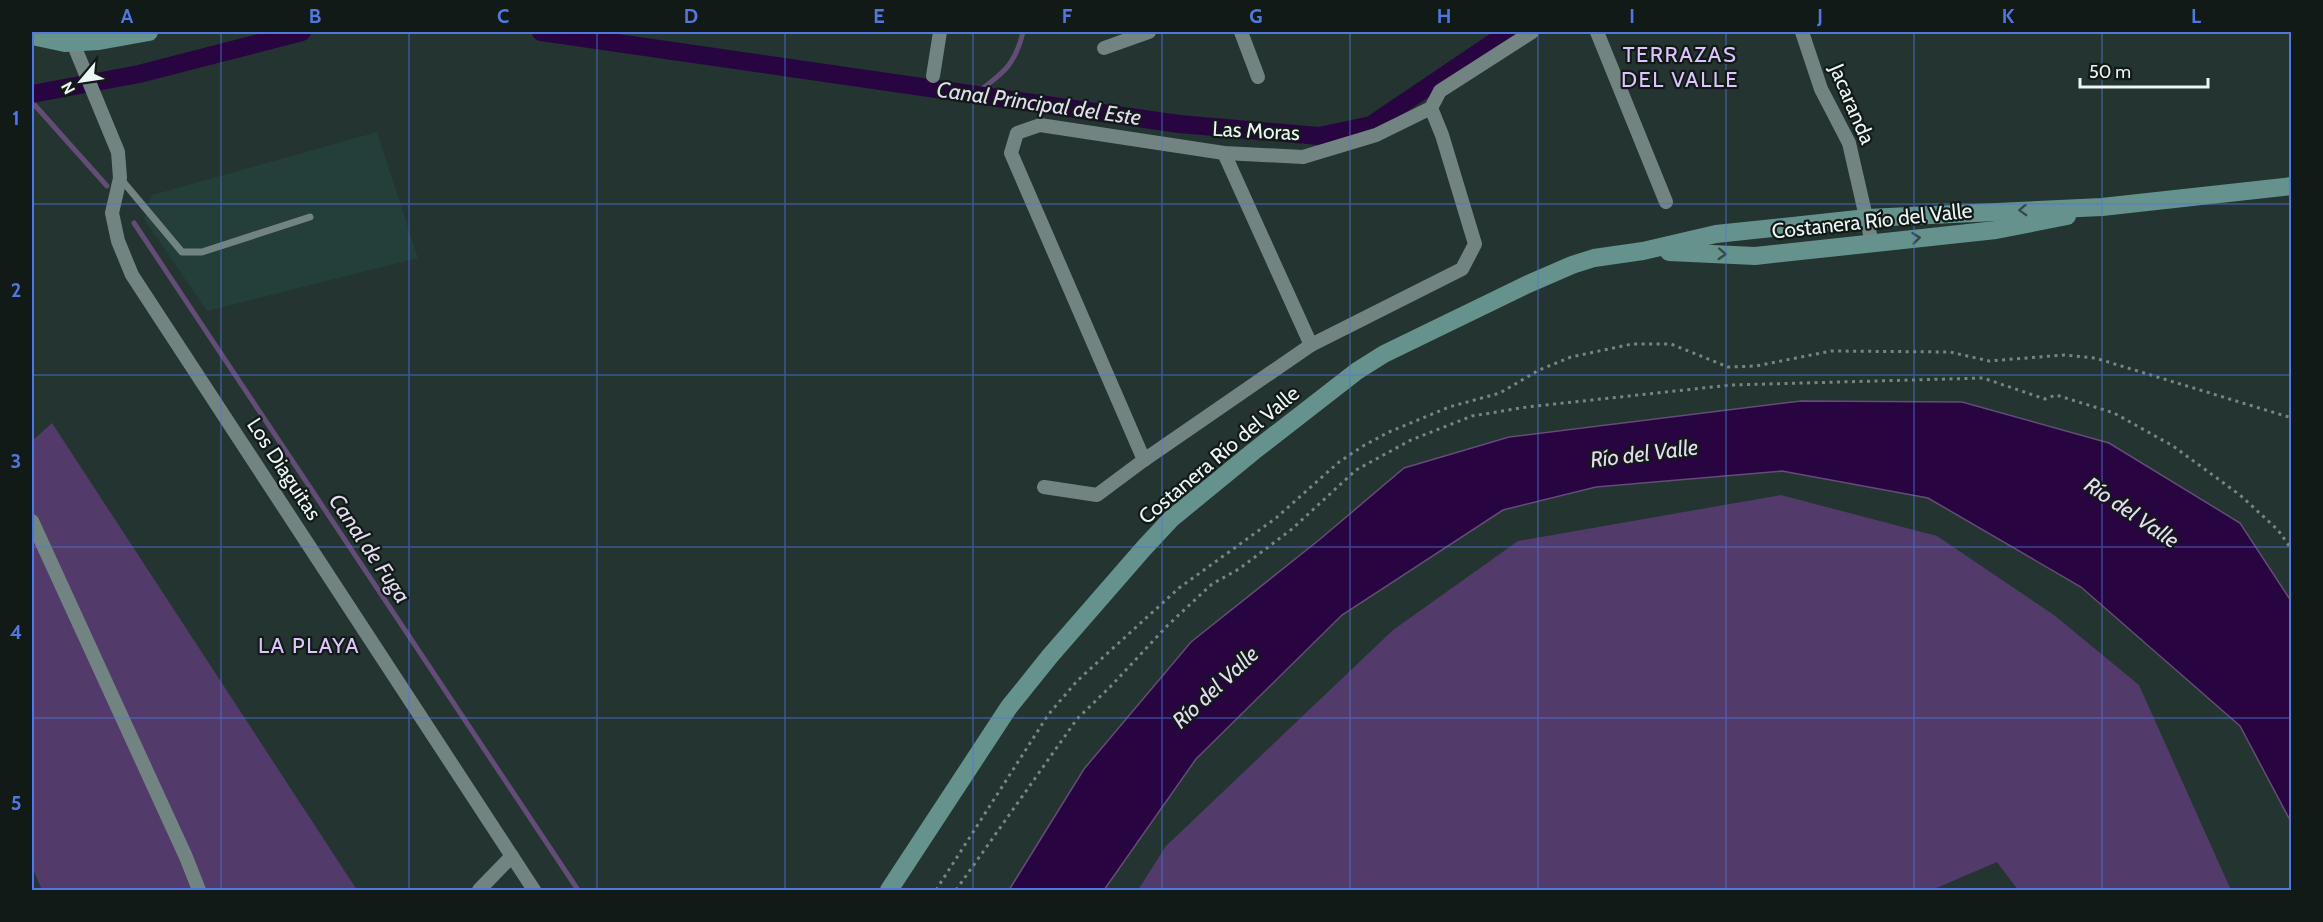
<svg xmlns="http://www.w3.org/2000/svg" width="2323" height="922" viewBox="0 0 2323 922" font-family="Cabin,sans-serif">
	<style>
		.built { fill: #243e3a }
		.green { fill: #523a6a }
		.water { fill: #280540; stroke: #634d76; stroke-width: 1.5 }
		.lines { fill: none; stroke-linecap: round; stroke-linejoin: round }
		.stream { stroke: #634d76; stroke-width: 5 }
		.canal { stroke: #280540; stroke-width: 18 }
		.path { stroke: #778583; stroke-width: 3; stroke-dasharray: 3 4.5; stroke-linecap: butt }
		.lane { stroke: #728481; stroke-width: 7 }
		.street { stroke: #728481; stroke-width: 14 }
		.secondary { stroke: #65928c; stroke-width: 18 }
		.oneway { stroke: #334a46 }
		.grid { fill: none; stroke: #5178df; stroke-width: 1.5; stroke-opacity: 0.55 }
		.labels { text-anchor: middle; stroke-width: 4.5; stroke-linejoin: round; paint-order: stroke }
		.street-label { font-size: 21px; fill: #ecf6f4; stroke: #121a18 }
		.neighbourhood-label { font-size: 22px; letter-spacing: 1.5px; fill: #dec4fc; stroke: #121a18 }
		.water-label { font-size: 22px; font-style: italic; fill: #e5dbf1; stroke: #121a18 }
		.neatline { fill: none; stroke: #5178df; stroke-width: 2 }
		.grid-label { font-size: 20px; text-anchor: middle; font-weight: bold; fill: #5178df }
	</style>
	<rect width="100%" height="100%" fill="#233431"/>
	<polygon class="built" points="377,132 418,258 207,311 144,219 152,195"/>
	<g class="green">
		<polygon points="52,423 357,890 42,890 32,867 32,441"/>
		<polygon points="1781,495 1937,536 2054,615 2139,685 2231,890 2018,890 1997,862 1932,890 1138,890 1166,846 1393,630 1518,541"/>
	</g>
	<polygon class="water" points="1801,401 1962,402 2109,443 2240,523 2291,601 2291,822 2240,726 2081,587 1928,498 1782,471 1596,487 1503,510 1342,615 1196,759 1104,890 1009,890 1084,769 1191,642 1319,540 1404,468 1509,437"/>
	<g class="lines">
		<g class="stream">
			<path d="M 975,94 C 1002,74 1015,66 1023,32"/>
			<polyline points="32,102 107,186"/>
			<polyline points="134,223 578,890"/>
		</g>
		<g class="canal">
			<polyline points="541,32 1179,124 1319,136 1371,125 1509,32"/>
			<polyline points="32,94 139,74 302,32"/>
		</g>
		<g class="path">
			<polyline points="936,890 1048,715 1077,681 1179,588 1276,518 1339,462 1363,446 1389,432 1449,407 1500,393 1539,370 1571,357 1632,344 1671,344 1728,367 1756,366 1831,351 1950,352 1989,361 2064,355 2095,358 2292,418"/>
			<polyline points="956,890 1077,719 1110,687 1168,625 1212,584 1239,569 1292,529 1356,470 1411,440 1472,416 1527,407 1731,385 1983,378 2045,399 2056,395 2114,413 2173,446 2240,495 2278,530 2292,550"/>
		</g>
		<polyline class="lane" points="120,178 182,252 202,252 310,217"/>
		<g class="street">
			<polyline points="1241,32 1258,77"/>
			<polyline points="1597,32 1666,202"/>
			<polyline points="1802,32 1821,89 1849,143 1872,243"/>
			<polyline points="73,43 118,152 120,178 112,213 118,241 132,275 534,890"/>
			<polyline points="1104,48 1149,32"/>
			<polyline points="933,76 940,32"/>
			<polyline points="1224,153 1311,345"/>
			<polyline points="1144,460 1011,153 1017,133 1040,125 1224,153 1303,157 1376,135 1431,108 1440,91 1532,32"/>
			<polyline points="1044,487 1097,495 1144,460 1311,345 1462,269 1475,244 1442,135 1431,108"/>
			<polyline points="32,521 186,857 199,890"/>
			<polyline points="479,890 512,856"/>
		</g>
		<g class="secondary">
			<polyline points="32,36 65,43 99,41 149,32"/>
			<polyline points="1669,252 1755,256 1996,230 2067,216"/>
			<polyline points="889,890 1009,707 1050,656 1144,548 1171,519 1254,451 1357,371 1384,354 1526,285 1572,265 1594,258 1643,251 1716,234 1867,218 2102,207 2292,186"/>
		</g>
	</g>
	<defs><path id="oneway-chevron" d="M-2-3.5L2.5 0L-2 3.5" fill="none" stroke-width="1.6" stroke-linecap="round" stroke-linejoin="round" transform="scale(1.5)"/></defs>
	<g class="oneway">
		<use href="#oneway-chevron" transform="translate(2023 210) rotate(178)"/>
		<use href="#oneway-chevron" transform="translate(1916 238) rotate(-6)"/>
		<use href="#oneway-chevron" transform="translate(1722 254) rotate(3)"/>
	</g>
	<path class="grid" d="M 221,32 L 221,890M 409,32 L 409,890M 597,32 L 597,890M 785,32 L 785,890M 973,32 L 973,890M 1162,32 L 1162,890M 1350,32 L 1350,890M 1538,32 L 1538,890M 1726,32 L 1726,890M 1914,32 L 1914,890M 2102,32 L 2102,890M 32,204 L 2292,204M 32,375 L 2292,375M 32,547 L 2292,547M 32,718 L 2292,718"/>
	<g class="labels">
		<g class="street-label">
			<text transform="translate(1852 104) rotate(67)" y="7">Jacaranda</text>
			<text transform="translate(1256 131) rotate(3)" y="7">Las Moras</text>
			<text transform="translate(1872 221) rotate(-6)" y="7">Costanera Río del Valle</text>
			<text transform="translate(1219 455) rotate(-40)" y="7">Costanera Río del Valle</text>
			<text transform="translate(284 469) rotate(57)" y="7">Los Diaguitas</text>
		</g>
		<g class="neighbourhood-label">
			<text x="1680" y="62">TERRAZAS<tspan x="1680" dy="25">DEL VALLE</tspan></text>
			<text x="309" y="653">LA PLAYA</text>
		</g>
		<g class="water-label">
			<text transform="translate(1039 103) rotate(8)" y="8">Canal Principal del Este</text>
			<text transform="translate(1644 453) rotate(-7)" y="8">Río del Valle</text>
			<text transform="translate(2132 512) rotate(34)" y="8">Río del Valle</text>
			<text transform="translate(370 548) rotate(56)" y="8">Canal de Fuga</text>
			<text transform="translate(1215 687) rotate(-43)" y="8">Río del Valle</text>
		</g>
	</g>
	<rect width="2323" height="922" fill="none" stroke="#121a18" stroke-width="66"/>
	<g transform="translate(81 81) rotate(241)" stroke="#121a18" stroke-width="4.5" paint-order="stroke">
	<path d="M0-4.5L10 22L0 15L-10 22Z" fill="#ecf6f4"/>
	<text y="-9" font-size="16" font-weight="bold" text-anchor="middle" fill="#ecf6f4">N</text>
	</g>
	<path d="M2080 78v9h128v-9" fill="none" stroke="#ecf6f4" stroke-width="3"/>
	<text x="2089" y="78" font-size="18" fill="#ecf6f4" stroke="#121a18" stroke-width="4.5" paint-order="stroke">50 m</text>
	<rect x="33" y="33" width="2257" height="856" class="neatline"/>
	<g class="grid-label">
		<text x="127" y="23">A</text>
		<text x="315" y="23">B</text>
		<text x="503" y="23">C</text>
		<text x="691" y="23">D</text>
		<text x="879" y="23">E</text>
		<text x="1067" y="23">F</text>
		<text x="1256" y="23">G</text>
		<text x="1444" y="23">H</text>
		<text x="1632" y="23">I</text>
		<text x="1820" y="23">J</text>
		<text x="2008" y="23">K</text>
		<text x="2196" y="23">L</text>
		<text x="16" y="125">1</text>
		<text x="16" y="297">2</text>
		<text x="16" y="468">3</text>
		<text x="16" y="639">4</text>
		<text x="16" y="810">5</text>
	</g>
</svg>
